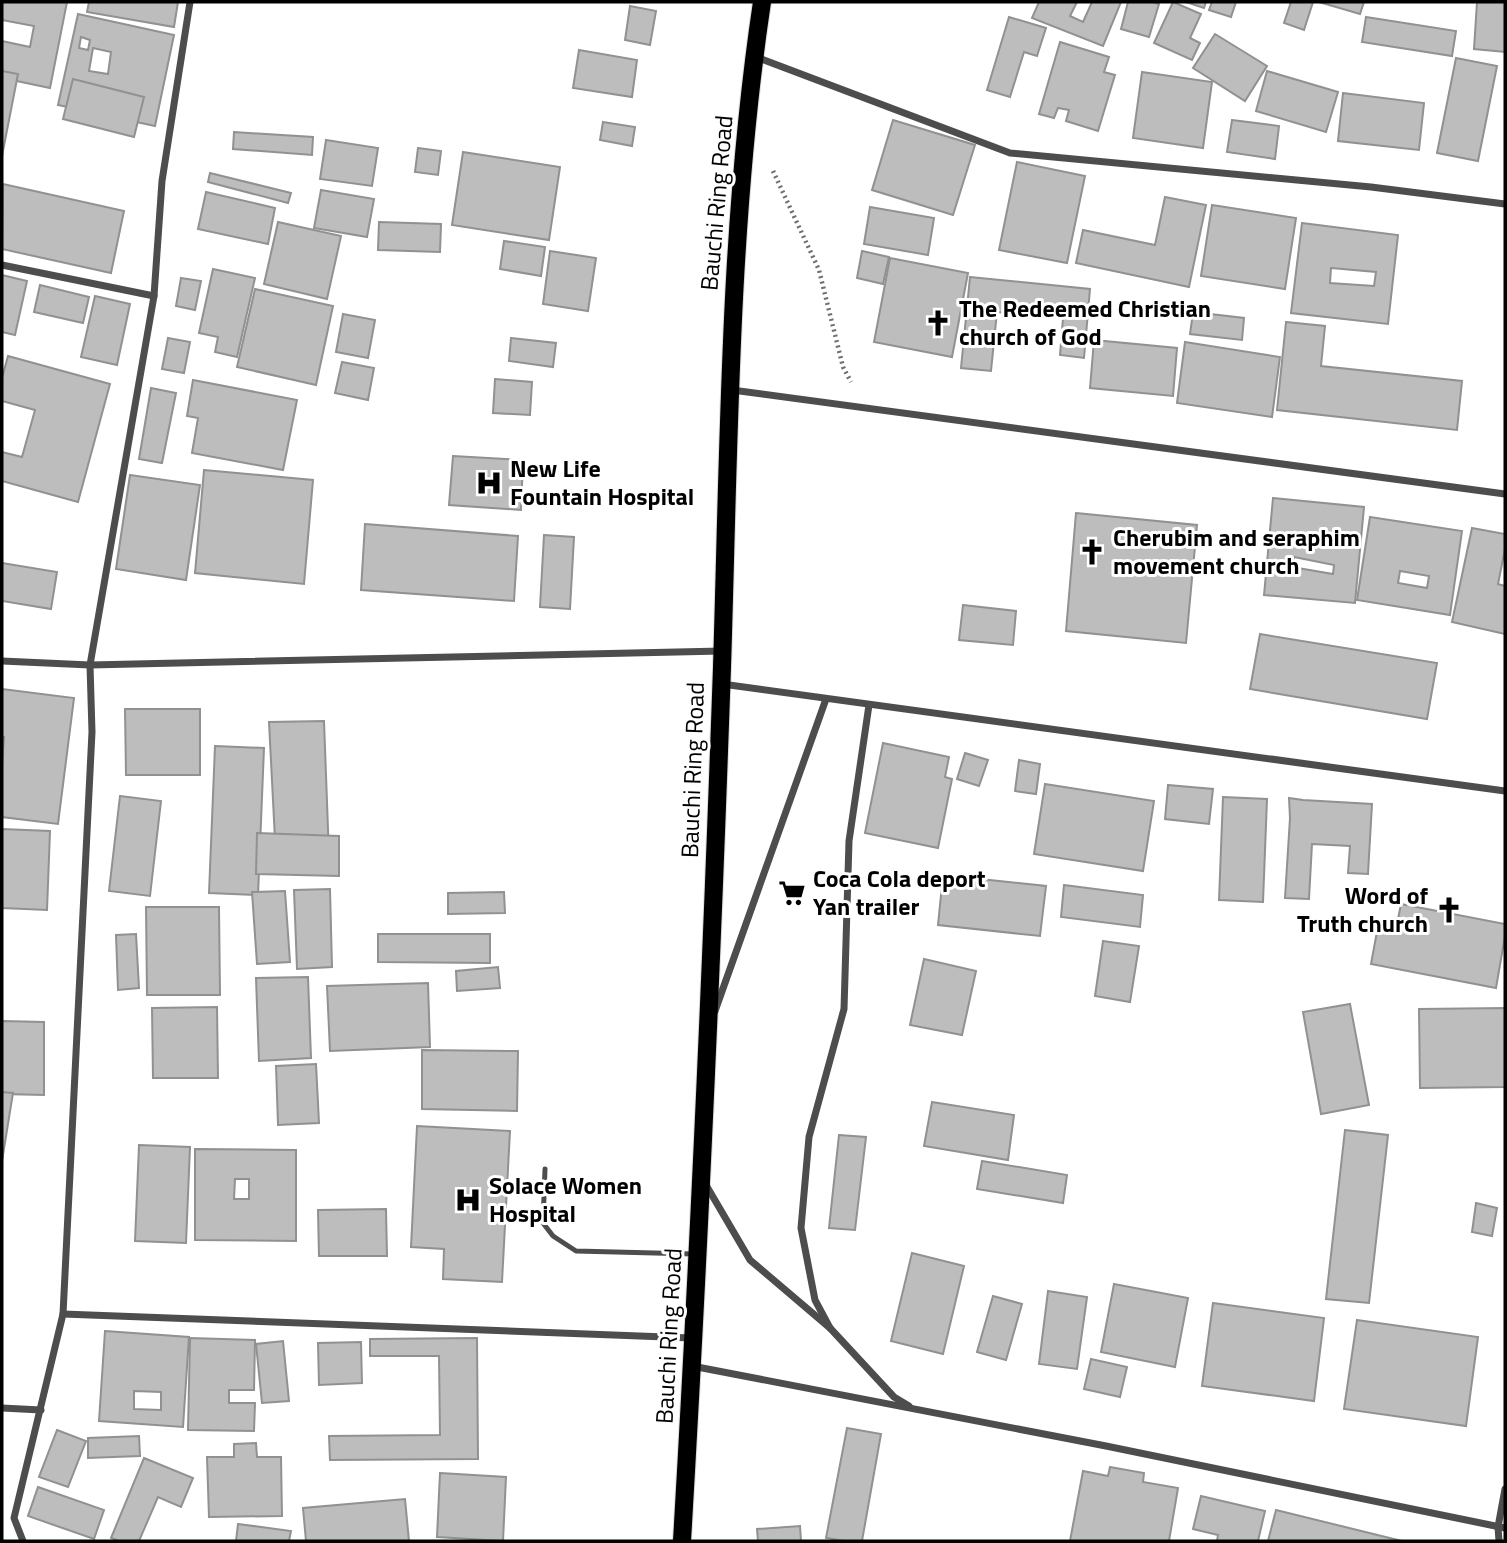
<svg xmlns="http://www.w3.org/2000/svg" width="1507" height="1543" viewBox="0 0 1507 1543" font-family="'Titillium Web',sans-serif">
	<style>
		.building { fill: #bdbdbd; stroke: #919191; stroke-width: 2; fill-rule: evenodd }
		.lines { fill: none; stroke-linecap: round; stroke-linejoin: round }
		.primary-casing { stroke: #dbdbdb; stroke-width: 20 }
		.path { stroke: #6f6f6f; stroke-width: 4.5; stroke-dasharray: 2 3.5; stroke-linecap: butt }
		.service { stroke: #4d4d4d; stroke-width: 5 }
		.minor { stroke: #4d4d4d; stroke-width: 7 }
		.primary { stroke: #000; stroke-width: 18 }
		.labels { text-anchor: middle; stroke-width: 6; stroke-linejoin: round; paint-order: stroke }
		.street-label { font-size: 24px; fill: #000; stroke: #fff }
		.poi-label { font-size: 24px; font-weight: bold; fill: #000; stroke: #fff; text-anchor: start }
	</style>
	<rect width="100%" height="100%" fill="#fff"/>
	<g class="building">
		<polygon points="2,2 67,2 50,88 2,78 2,41 30,47 34,26 2,20 2,23"/>
		<polygon points="89,2 178,2 174,27 87,12"/>
		<polygon points="1039,2 1077,2 1070,16 1083,22 1092,2 1121,2 1103,46 1032,18"/>
		<polygon points="1128,2 1151,2 1159,4 1149,37 1121,29"/>
		<polygon points="1173,2 1201,14 1190,38 1200,43 1192,60 1154,43"/>
		<polygon points="1186,2 1206,2 1204,8"/>
		<polygon points="1212,2 1236,2 1231,17 1209,10"/>
		<polygon points="1291,2 1313,2 1304,30 1284,23"/>
		<polygon points="1319,2 1364,2 1360,14"/>
		<polygon points="1477,2 1505,2 1505,52 1474,49"/>
		<polygon points="630,6 656,11 650,45 625,40"/>
		<path d="M 78,14 L 174,35 L 155,126 L 58,105 ZM 81,37 L 90,40 L 88,50 L 79,48 ZM 93,48 L 111,52 L 108,74 L 89,71 Z"/>
		<polygon points="1009,17 1046,28 1037,56 1024,52 1010,97 987,90"/>
		<polygon points="1366,17 1456,31 1452,56 1362,42"/>
		<polygon points="1215,34 1267,66 1245,101 1193,68"/>
		<polygon points="1060,42 1109,57 1104,72 1115,75 1098,131 1066,121 1069,110 1058,108 1054,118 1039,114"/>
		<polygon points="579,50 637,60 632,97 573,88"/>
		<polygon points="1456,58 1497,66 1478,161 1437,153"/>
		<polygon points="2,71 18,74 2,156"/>
		<polygon points="1267,71 1338,92 1326,132 1256,111"/>
		<polygon points="1142,72 1212,82 1203,148 1133,138"/>
		<polygon points="73,79 144,97 134,137 63,119"/>
		<polygon points="1343,93 1424,103 1419,150 1338,141"/>
		<polygon points="893,120 975,145 953,215 872,190"/>
		<polygon points="1232,120 1279,126 1275,159 1227,152"/>
		<polygon points="603,122 635,127 632,146 600,140"/>
		<polygon points="234,132 313,137 312,155 233,149"/>
		<polygon points="326,140 378,148 372,186 320,179"/>
		<polygon points="418,148 441,151 438,175 415,172"/>
		<polygon points="463,152 560,167 549,240 452,225"/>
		<polygon points="1017,162 1085,176 1067,263 999,250"/>
		<polygon points="210,173 291,193 288,203 208,182"/>
		<polygon points="3,184 124,211 111,273 2,249"/>
		<polygon points="321,190 374,199 367,237 314,228"/>
		<polygon points="206,192 275,208 268,244 198,229"/>
		<polygon points="1165,197 1206,205 1189,287 1076,263 1083,230 1155,245"/>
		<polygon points="1212,205 1296,218 1285,289 1201,276"/>
		<polygon points="870,207 934,218 928,255 864,244"/>
		<polygon points="278,222 341,236 327,299 264,284"/>
		<polygon points="379,222 441,224 440,252 378,250"/>
		<path d="M 1302,223 L 1398,235 L 1388,324 L 1291,313 ZM 1331,268 L 1376,272 L 1374,286 L 1330,283 Z"/>
		<polygon points="504,241 545,247 541,276 500,269"/>
		<polygon points="550,251 596,258 588,311 543,304"/>
		<polygon points="862,251 889,257 883,284 857,278"/>
		<polygon points="890,258 968,273 952,357 874,342"/>
		<polygon points="213,269 255,278 237,357 215,352 218,337 199,333"/>
		<polygon points="2,275 27,281 15,335 2,332"/>
		<polygon points="970,277 1090,289 1084,358 1060,355 1063,318 997,312 991,371 961,368"/>
		<polygon points="181,278 201,281 195,310 176,306"/>
		<polygon points="40,285 89,297 83,323 34,312"/>
		<polygon points="255,289 333,306 316,385 237,367"/>
		<polygon points="95,296 130,304 117,365 81,357"/>
		<polygon points="1193,312 1244,318 1242,340 1190,334"/>
		<polygon points="343,314 375,320 368,358 336,352"/>
		<polygon points="1286,322 1325,326 1321,366 1462,381 1457,430 1277,410"/>
		<polygon points="168,338 190,342 184,373 162,369"/>
		<polygon points="511,338 556,343 553,367 509,361"/>
		<polygon points="1094,340 1177,348 1173,396 1090,388"/>
		<polygon points="1185,342 1280,357 1272,417 1177,403"/>
		<polygon points="8,356 110,384 78,502 2,481 2,452 22,457 35,410 2,401 2,378"/>
		<polygon points="342,362 374,368 368,400 335,393"/>
		<polygon points="495,379 532,382 530,415 493,413"/>
		<polygon points="193,380 297,400 283,470 192,453 198,418 187,416"/>
		<polygon points="151,388 176,393 162,463 139,459"/>
		<polygon points="453,456 523,460 521,510 449,505"/>
		<polygon points="204,470 313,480 304,584 195,573"/>
		<polygon points="130,475 200,485 186,580 116,569"/>
		<path d="M 1273,498 L 1364,507 L 1355,603 L 1264,595 ZM 1294,557 L 1334,565 L 1333,574 L 1292,567 Z"/>
		<polygon points="1076,513 1197,525 1186,643 1066,631"/>
		<path d="M 1370,517 L 1462,531 L 1450,615 L 1357,600 ZM 1400,571 L 1429,576 L 1427,588 L 1398,583 Z"/>
		<polygon points="365,524 518,536 514,601 361,590"/>
		<polygon points="1472,528 1505,534 1505,549 1498,584 1505,586 1505,634 1452,622"/>
		<polygon points="544,535 574,537 570,609 540,607"/>
		<polygon points="2,563 57,572 51,609 2,601"/>
		<polygon points="963,605 1016,611 1013,645 959,640"/>
		<polygon points="1260,634 1437,663 1427,719 1250,689"/>
		<polygon points="2,689 74,698 58,824 2,817 2,765 4,737 2,737"/>
		<polygon points="125,709 200,709 200,775 126,775"/>
		<polygon points="324,721 329,856 276,859 269,722"/>
		<polygon points="883,743 949,757 945,777 952,779 938,848 865,833"/>
		<polygon points="215,746 264,748 258,895 209,893"/>
		<polygon points="965,753 988,760 979,786 957,779"/>
		<polygon points="1019,760 1040,764 1036,794 1015,791"/>
		<polygon points="1045,784 1154,801 1143,871 1034,854"/>
		<polygon points="1168,785 1213,789 1209,824 1165,819"/>
		<polygon points="120,796 161,801 150,896 109,891"/>
		<polygon points="1223,797 1267,799 1263,902 1219,900"/>
		<polygon points="1289,798 1303,800 1372,804 1368,874 1348,873 1350,846 1312,844 1309,899 1285,898 1290,818"/>
		<polygon points="2,829 50,831 47,910 2,908"/>
		<polygon points="257,833 339,836 339,876 256,874"/>
		<polygon points="943,875 1046,886 1040,936 938,925"/>
		<polygon points="1064,885 1143,895 1140,927 1061,917"/>
		<polygon points="330,889 332,967 297,969 294,890"/>
		<polygon points="285,891 290,962 257,964 252,892"/>
		<polygon points="504,892 505,913 448,914 448,893"/>
		<polygon points="1401,904 1505,924 1505,936 1496,988 1371,964 1378,926 1396,929"/>
		<polygon points="146,907 219,907 220,995 147,995"/>
		<polygon points="136,934 139,988 118,990 116,935"/>
		<polygon points="378,934 490,934 490,963 378,962"/>
		<polygon points="1103,941 1139,946 1130,1002 1095,996"/>
		<polygon points="924,959 976,971 962,1035 910,1025"/>
		<polygon points="498,967 500,988 457,991 456,971"/>
		<polygon points="308,977 311,1058 259,1061 256,978"/>
		<polygon points="428,983 430,1047 330,1051 327,986"/>
		<polygon points="1350,1004 1369,1105 1321,1114 1303,1012"/>
		<polygon points="217,1007 218,1078 153,1078 152,1008"/>
		<polygon points="1505,1008 1505,1087 1420,1088 1419,1009"/>
		<polygon points="2,1021 44,1022 44,1095 2,1094"/>
		<polygon points="422,1050 518,1051 517,1111 422,1109"/>
		<polygon points="316,1064 319,1123 278,1125 276,1066"/>
		<polygon points="2,1092 13,1093 2,1161"/>
		<polygon points="932,1102 1014,1115 1008,1160 924,1146"/>
		<polygon points="417,1126 510,1131 502,1282 443,1279 444,1249 411,1247"/>
		<polygon points="1345,1130 1388,1135 1369,1303 1326,1299"/>
		<polygon points="839,1135 866,1137 855,1230 829,1228"/>
		<polygon points="139,1145 190,1147 186,1243 135,1241"/>
		<path d="M 195,1149 L 296,1150 L 296,1241 L 195,1240 ZM 235,1179 L 249,1179 L 249,1199 L 234,1199 Z"/>
		<polygon points="982,1161 1067,1175 1063,1203 977,1189"/>
		<polygon points="1476,1203 1497,1208 1492,1236 1472,1232"/>
		<polygon points="386,1209 387,1256 319,1256 318,1210"/>
		<polygon points="912,1253 964,1266 943,1354 891,1341"/>
		<polygon points="1114,1284 1188,1298 1175,1367 1101,1352"/>
		<polygon points="1048,1291 1087,1297 1077,1369 1039,1364"/>
		<polygon points="993,1296 1022,1304 1006,1360 977,1352"/>
		<polygon points="1213,1303 1324,1318 1314,1401 1202,1386"/>
		<polygon points="1357,1320 1478,1337 1466,1426 1344,1409"/>
		<path d="M 105,1331 L 189,1337 L 183,1427 L 99,1421 ZM 134,1391 L 161,1392 L 161,1410 L 134,1409 Z"/>
		<polygon points="190,1338 255,1340 254,1390 229,1390 229,1403 255,1403 254,1431 188,1430"/>
		<polygon points="477,1338 478,1459 330,1460 329,1436 440,1435 439,1356 370,1356 370,1339"/>
		<polygon points="283,1341 289,1401 262,1403 256,1344"/>
		<polygon points="361,1342 362,1383 319,1385 318,1343"/>
		<polygon points="1091,1359 1127,1367 1120,1397 1084,1389"/>
		<polygon points="847,1428 881,1434 862,1541 845,1541 826,1538"/>
		<polygon points="57,1430 86,1441 68,1487 39,1477"/>
		<polygon points="139,1436 140,1456 88,1458 88,1438"/>
		<polygon points="256,1443 257,1457 281,1457 282,1516 209,1517 207,1457 234,1457 234,1444"/>
		<polygon points="144,1458 193,1478 181,1507 158,1497 139,1541 119,1541 111,1538"/>
		<polygon points="1110,1467 1144,1473 1143,1482 1178,1488 1169,1541 1070,1541 1083,1471 1108,1476"/>
		<polygon points="440,1473 506,1477 503,1541 437,1537"/>
		<polygon points="38,1487 104,1510 94,1539 28,1516"/>
		<polygon points="1201,1496 1265,1511 1258,1541 1217,1541 1218,1535 1193,1529"/>
		<polygon points="405,1499 409,1541 306,1541 303,1508"/>
		<polygon points="1276,1510 1402,1541 1268,1541"/>
		<polygon points="238,1524 291,1531 289,1541 236,1541"/>
		<polygon points="800,1526 801,1541 758,1541 757,1529"/>
	</g>
	<g class="lines">
		<g class="primary-casing">
			<path id="primary" d="M 682,1541 C 699,1250 712,958 722,667 C 729,445 729,222 762,2"/>
		</g>
		<polyline class="path" points="773,171 819,270 843,367 851,382"/>
		<polyline class="service" points="545,1169 543,1223 553,1236 576,1251 694,1254"/>
		<g class="minor">
			<polyline points="756,57 1010,153 1371,187 1505,204"/>
			<polyline points="2,265 154,296"/>
			<polyline points="732,390 1505,494"/>
			<polyline points="2,661 90,665 722,651"/>
			<polyline points="722,684 1505,791"/>
			<polyline points="715,1011 826,699"/>
			<polyline points="706,1185 750,1260 830,1328 894,1397 909,1406"/>
			<polyline points="63,1314 692,1338"/>
			<polyline points="830,1328 815,1300 801,1228 809,1137 844,1009 849,841 869,705"/>
			<polyline points="692,1366 1106,1446 1505,1528"/>
			<polyline points="2,1408 41,1410"/>
			<polyline points="23,1541 14,1518 63,1314 92,732 90,665 154,296 162,181 190,2"/>
			<polyline points="1499,1541 1498,1527 1505,1489"/>
		</g>
		<use href="#primary" class="primary"/>
	</g>
	<defs>
		<g id="church-bare" transform="scale(2.1)"><path d="M-1.2-6h2.4v3.5h3.3v2.4h-3.3V6h-2.4V-.1h-3.3v-2.4h3.3Z" fill="#000" stroke="#fff" stroke-width="2.5" paint-order="stroke"/></g>
		<g id="hospital-bare" transform="scale(2.1)"><path d="M-5-5h3v3.5h4V-5h3V5h-3V1.5h-4V5h-3Z" fill="#000" stroke="#fff" stroke-width="2.5" paint-order="stroke"/></g>
		<g id="supermarket-bare" transform="scale(2.1)"><path d="M-6-5.5h2.5l.6 2H6L4.5 2H-2.5L-4.4-4H-6ZM-1.5 3.2a1.3 1.3 0 1 0 .1 0ZM3 3.2a1.3 1.3 0 1 0 .1 0Z" fill="#000" stroke="#fff" stroke-width="2.5" paint-order="stroke"/></g>
	</defs>
	<g fill-rule="evenodd">
		<use href="#church-bare" x="938" y="323"/>
		<use href="#hospital-bare" x="489" y="483"/>
		<use href="#church-bare" x="1092" y="552"/>
		<use href="#supermarket-bare" x="792" y="893"/>
		<use href="#church-bare" x="1449" y="910"/>
		<use href="#hospital-bare" x="468" y="1200"/>
	</g>
	<g class="labels">
		<g class="street-label">
			<text transform="translate(717 203) rotate(-85)" y="8">Bauchi Ring Road</text>
			<text transform="translate(693 770) rotate(-88)" y="8">Bauchi Ring Road</text>
			<text transform="translate(669 1336) rotate(-87)" y="8">Bauchi Ring Road</text>
		</g>
		<g class="poi-label">
			<text x="959" y="317">The Redeemed Christian<tspan x="959" dy="28">church of God</tspan></text>
			<text x="510" y="477">New Life<tspan x="510" dy="28">Fountain Hospital</tspan></text>
			<text x="1113" y="546">Cherubim and seraphim<tspan x="1113" dy="28">movement church</tspan></text>
			<text x="813" y="887">Coca Cola deport<tspan x="813" dy="28">Yan trailer</tspan></text>
			<text x="1428" y="904" text-anchor="end">Word of<tspan x="1428" dy="28">Truth church</tspan></text>
			<text x="489" y="1194">Solace Women<tspan x="489" dy="28">Hospital</tspan></text>
		</g>
	</g>
	<rect width="1507" height="1543" fill="none" stroke="#000000" stroke-width="7"/>
</svg>
